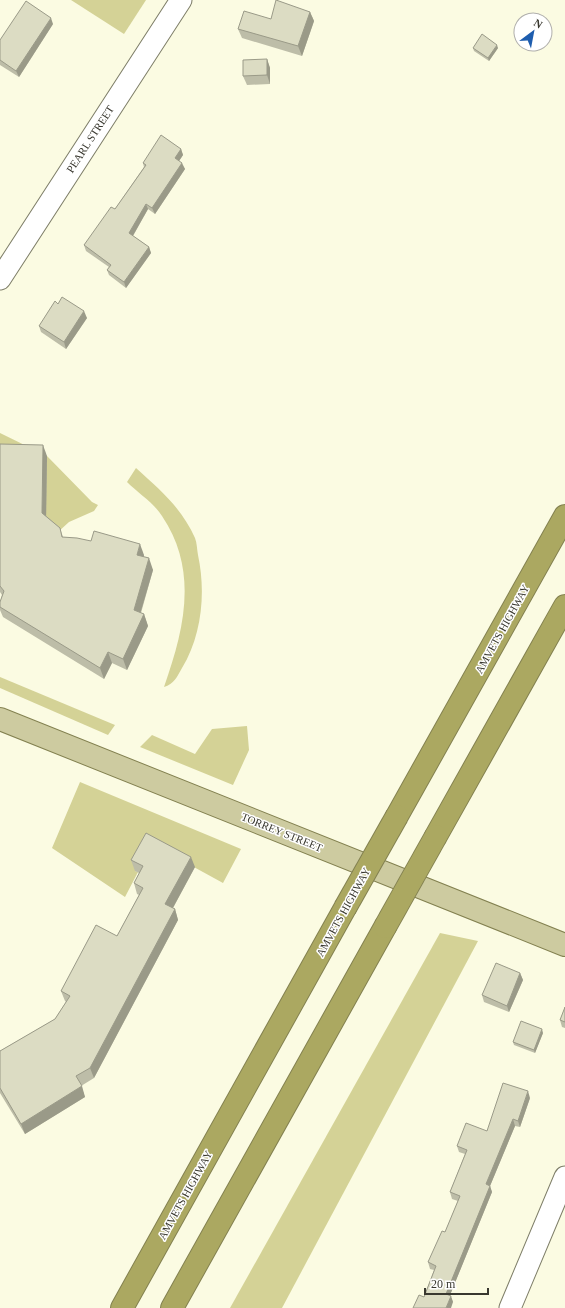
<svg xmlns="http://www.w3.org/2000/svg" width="565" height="1308" viewBox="0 0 565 1308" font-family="Georgia,serif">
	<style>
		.green { fill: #d4d296 }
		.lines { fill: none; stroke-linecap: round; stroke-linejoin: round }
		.minor-casing { stroke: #7e7e68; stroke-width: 23 }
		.major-casing { stroke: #838150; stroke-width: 24 }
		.highway-casing { stroke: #838150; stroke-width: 24 }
		.minor { stroke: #fff; stroke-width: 21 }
		.major { stroke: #cdcba0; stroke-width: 22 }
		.highway { stroke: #aba861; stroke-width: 22 }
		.highway-bridge-casing { stroke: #838150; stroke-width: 24; stroke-linecap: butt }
		.highway-bridge { stroke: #aba861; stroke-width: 22 }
		.wall { fill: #bdbda8 }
		.shaded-wall { fill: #9a9a88 }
		.building { fill: #dcdcc3; stroke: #9a9a88 }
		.labels { text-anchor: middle; stroke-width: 3; stroke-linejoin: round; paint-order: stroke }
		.street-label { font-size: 11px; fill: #39382f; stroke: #fff }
	</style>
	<rect width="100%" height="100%" fill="#fbfbe2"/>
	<g class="green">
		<polygon points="71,0 146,0 124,34"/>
		<polygon points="0,433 47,456 92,502 98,505 94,511 69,522 58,532 0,455"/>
		<path d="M 136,468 C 160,490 181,507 195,538 C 197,543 197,550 198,555 C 206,592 202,635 182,668 C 177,677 174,684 164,687 C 184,630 199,571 162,516 C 154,503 138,493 127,482 Z"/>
		<polygon points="0,677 115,725 108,735 0,688"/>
		<polygon points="247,726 249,750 233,785 140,747 152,735 195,754 212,729"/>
		<polygon points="80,782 241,849 223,883 150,843 135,871 138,872 125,897 52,848"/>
		<polygon points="440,933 478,941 282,1308 230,1308"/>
	</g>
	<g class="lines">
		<g class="minor-casing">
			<g id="minor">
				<polyline points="0,279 181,0"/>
				<polyline points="510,1308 565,1177"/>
			</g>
		</g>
		<g class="major-casing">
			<polyline id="major" points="0,719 565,945"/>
		</g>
		<g class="highway-casing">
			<g id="highway">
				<polyline points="397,816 565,516"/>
				<polyline points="436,836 565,606"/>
				<polyline points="122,1308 345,908"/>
				<polyline points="172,1308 385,927"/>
			</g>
		</g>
		<use href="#minor" class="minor"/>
		<use href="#major" class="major"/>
		<use href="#highway" class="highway"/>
		<g class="highway-bridge-casing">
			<g id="highway-bridge">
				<polyline points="345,908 397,816"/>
				<polyline points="385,927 436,836"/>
			</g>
		</g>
		<use href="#highway-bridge" class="highway-bridge"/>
	</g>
	<g class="wall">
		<polygon points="310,12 314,21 302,56 242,38 238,29 271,19"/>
		<polygon points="53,24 19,77 0,65 0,40"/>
		<polygon points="473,48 498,48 489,61 474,51"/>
		<polygon points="267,59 270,68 270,84 247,85 243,76"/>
		<polygon points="181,149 183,155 179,161 185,169 155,214 148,209 133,236 149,247 151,253 126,288 109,275 107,270 109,267 86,251 84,245 115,209 144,167 143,163"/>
		<polygon points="58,304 87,318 66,349 41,332 39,326"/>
		<polygon points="0,444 47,456 46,516 60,528 63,537 144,555 144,557 153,570 141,613 144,614 148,626 127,670 112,663 104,679 3,617 0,610 0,602 2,595 0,592"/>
		<polygon points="131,860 195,867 173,908 175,909 178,920 94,1078 81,1086 85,1097 25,1134 0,1093 0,1051 55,1019 66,1002 65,1001 61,991 117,936 139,895 137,894 134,883 139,873 135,871"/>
		<polygon points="520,973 523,980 509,1012 484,1002 482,995"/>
		<polygon points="565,1007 565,1028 562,1027 560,1020"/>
		<polygon points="543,1033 535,1053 514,1045 513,1042"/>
		<polygon points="530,1098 520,1127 515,1126 490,1186 492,1192 450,1295 453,1302 424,1297 434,1270 430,1269 428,1262 445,1232 458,1201 452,1199 450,1192 465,1154 459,1152 457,1146 487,1131"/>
	</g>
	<g class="shaded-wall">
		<polygon points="310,12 314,21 302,56 298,46"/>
		<polygon points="51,18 53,24 19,77 16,71"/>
		<polygon points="497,45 498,48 489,61 488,58"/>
		<polygon points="267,59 270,68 270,84 267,75"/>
		<polygon points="181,149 183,155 177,164 175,158"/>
		<polygon points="182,163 185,169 155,214 152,208"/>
		<polygon points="146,204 148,209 131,239 129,233"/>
		<polygon points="149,247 151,253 126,288 124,282"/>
		<polygon points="84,311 87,318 66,349 64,342"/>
		<polygon points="43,445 47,456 46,524 42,513"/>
		<polygon points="140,544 144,555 141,566 137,555"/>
		<polygon points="149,558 153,570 138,621 134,610"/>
		<polygon points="144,614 148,626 127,670 123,659"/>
		<polygon points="108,652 112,663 104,679 100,668"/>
		<polygon points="191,857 195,867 169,915 165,904"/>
		<polygon points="175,909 178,920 94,1078 90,1068"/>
		<polygon points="520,973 523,980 509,1012 507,1006"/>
		<polygon points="542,1029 543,1033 535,1053 534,1050"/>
		<polygon points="82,1086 85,1097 25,1134 21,1124"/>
		<polygon points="528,1091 530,1098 520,1127 518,1121"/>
		<polygon points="513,1119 515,1126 490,1186 492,1192 448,1300 446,1294 486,1184"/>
		<polygon points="451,1296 453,1302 451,1308 446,1308"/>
	</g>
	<g class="building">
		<polygon points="276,0 310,12 298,46 238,29 244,11 271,19"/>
		<polygon points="26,1 51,18 16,71 0,60 0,40"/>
		<polygon points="482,34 497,45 488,58 473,48"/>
		<polygon points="267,59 267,75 243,76 243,60"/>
		<polygon points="161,135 181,149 175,158 182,163 152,208 146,204 129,233 149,247 124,282 107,270 111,265 84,245 111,207 115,209 146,165 143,163"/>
		<polygon points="62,297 84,311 64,342 39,326 55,301 58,304"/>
		<polygon points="0,444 43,445 42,513 60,528 62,537 77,538 91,541 94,531 140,544 137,555 149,558 134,610 144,614 123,659 108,652 100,668 0,607 0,602 4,591 0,586"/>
		<polygon points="146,833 191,857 165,904 175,909 90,1068 76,1076 82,1086 21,1124 0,1088 0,1051 55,1019 70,996 61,991 96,925 117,936 143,888 134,883 143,866 131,860"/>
		<polygon points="496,963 520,973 507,1006 482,995"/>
		<polygon points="565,1007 565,1022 560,1020"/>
		<polygon points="521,1021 542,1029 534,1050 513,1042"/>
		<polygon points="503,1083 528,1091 518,1121 513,1119 486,1184 490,1186 446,1294 451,1296 446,1308 413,1308 419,1295 424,1297 436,1266 428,1262 442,1231 445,1232 460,1196 450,1192 467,1150 457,1146 466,1123 487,1131"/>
	</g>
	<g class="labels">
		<g class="street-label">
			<text transform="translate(90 139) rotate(-57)" y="4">PEARL STREET</text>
			<text transform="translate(502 629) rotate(-61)" y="4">AMVETS HIGHWAY</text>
			<text transform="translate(282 832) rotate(22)" y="4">TORREY STREET</text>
			<text transform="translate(343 912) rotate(-61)" y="4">AMVETS HIGHWAY</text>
			<text transform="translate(185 1195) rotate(-61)" y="4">AMVETS HIGHWAY</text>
		</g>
	</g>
	<g transform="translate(533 32) rotate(32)"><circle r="19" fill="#ffffff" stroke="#b0afac"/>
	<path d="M0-3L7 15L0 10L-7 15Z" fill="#1e5dae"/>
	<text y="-6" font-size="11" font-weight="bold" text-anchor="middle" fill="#39382f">N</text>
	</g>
	<path d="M425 1288v6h63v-6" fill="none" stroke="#39382f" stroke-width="2"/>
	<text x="431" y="1288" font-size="12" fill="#39382f" stroke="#ffffff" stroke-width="3" paint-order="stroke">20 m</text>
</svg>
